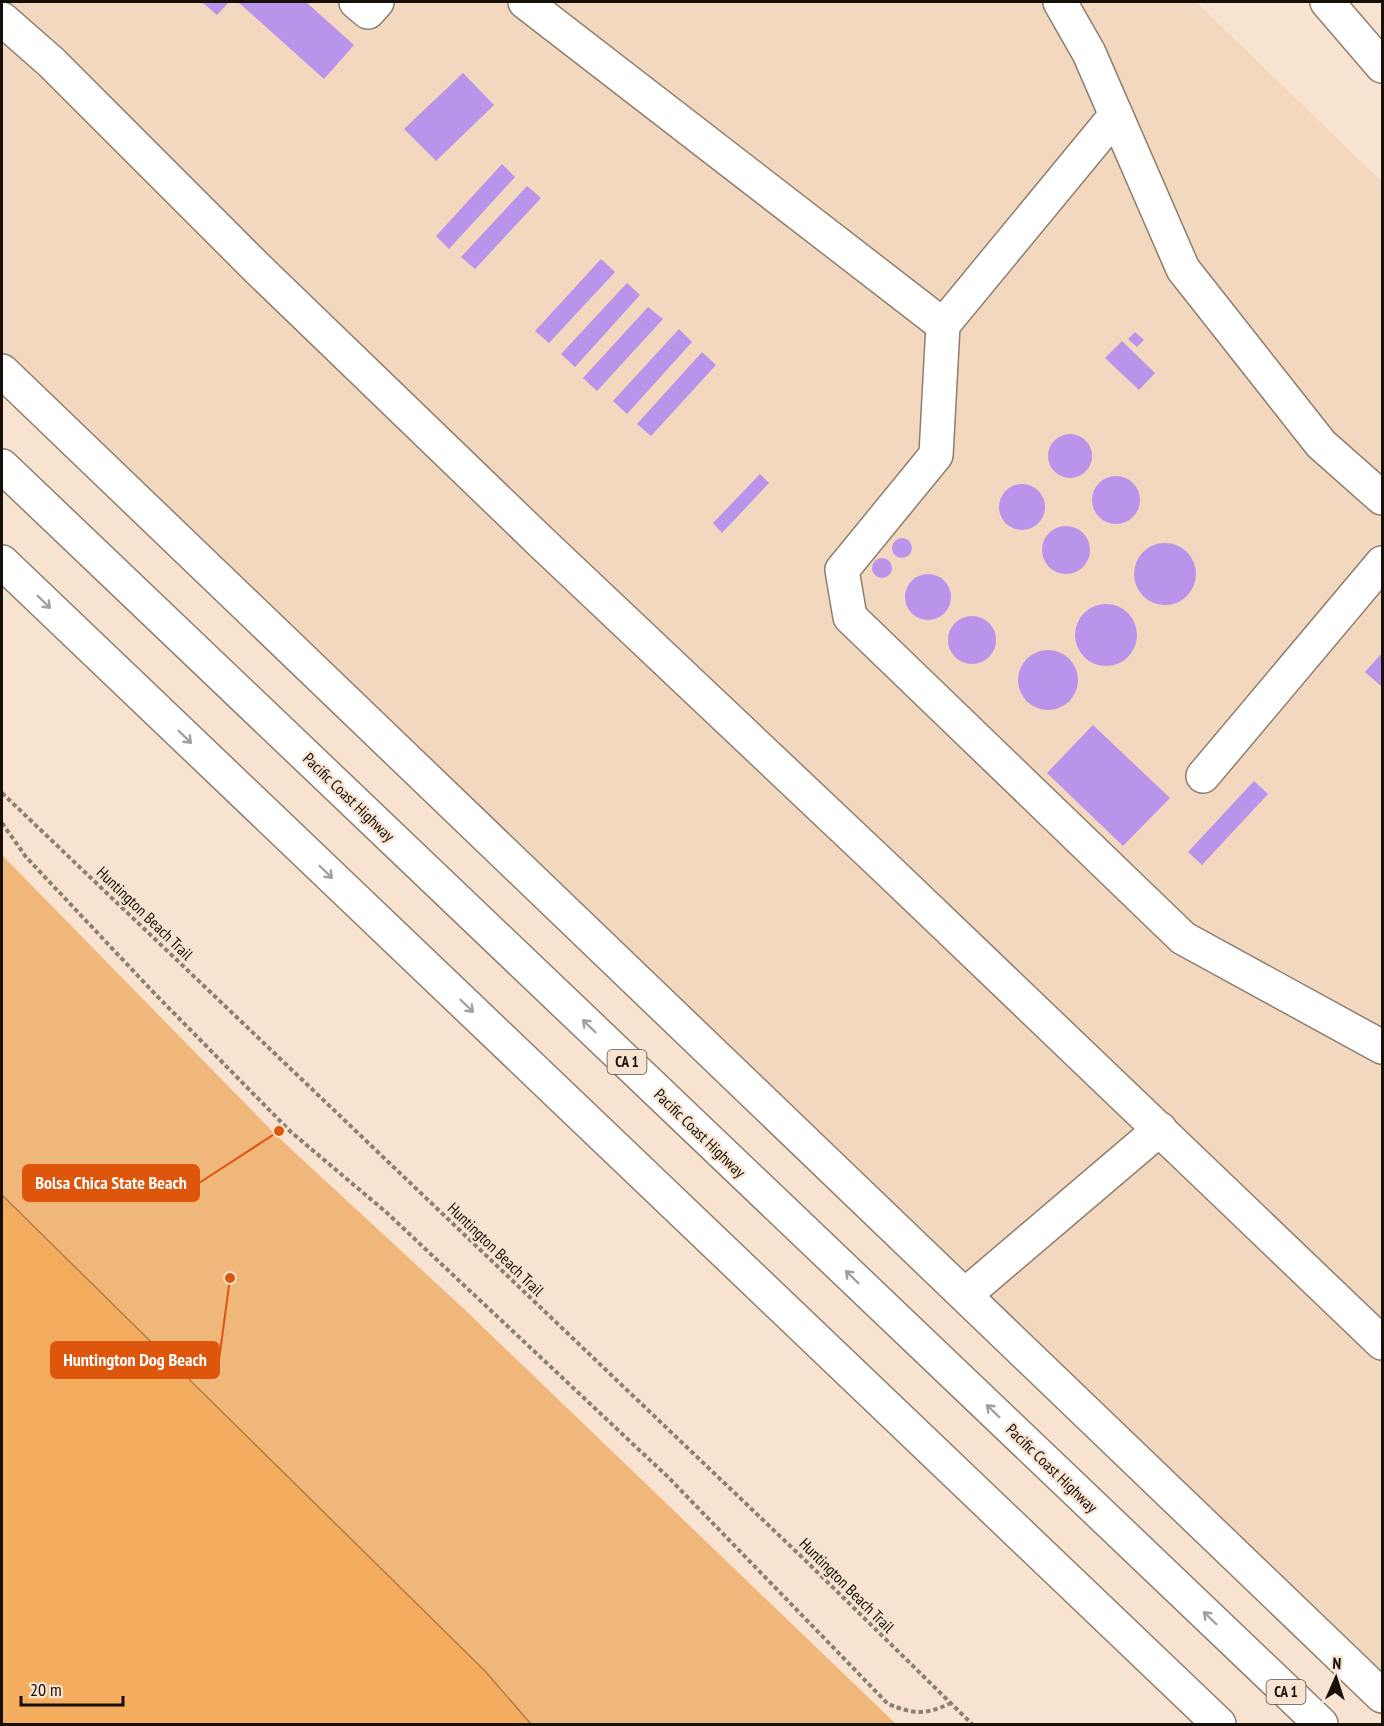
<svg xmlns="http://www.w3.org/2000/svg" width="1384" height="1726" viewBox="0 0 1384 1726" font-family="'PT Sans Narrow',sans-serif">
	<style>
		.built { fill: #f1d8be }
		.green { fill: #f0b77b }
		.water { fill: #f4ad5f; stroke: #b27e45; stroke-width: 1.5 }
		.building { fill: #ba94ea }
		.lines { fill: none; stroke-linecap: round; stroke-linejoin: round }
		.minor-casing { stroke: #907e6c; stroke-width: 36 }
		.highway-casing { stroke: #907e6c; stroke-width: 36 }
		.path { stroke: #8d8072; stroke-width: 4; stroke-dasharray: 4.5 3; stroke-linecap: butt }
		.minor { stroke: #fff; stroke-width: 33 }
		.highway { stroke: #fff; stroke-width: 33 }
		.oneway { stroke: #a29f9d }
		.labels { text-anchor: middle; stroke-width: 4.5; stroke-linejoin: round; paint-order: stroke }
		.shield { fill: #f7e3cf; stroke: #5a4f44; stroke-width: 1.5 }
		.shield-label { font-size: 15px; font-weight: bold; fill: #171009 }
		.street-label { font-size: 16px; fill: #171009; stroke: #f7e3cf }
		.leader { fill: none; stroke: #de550c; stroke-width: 2 }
		.callout-dot { fill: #de550c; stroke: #f7e3cf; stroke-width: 2 }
		.callout { fill: #de550c; stroke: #de550c; stroke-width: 2 }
		.callout-label { font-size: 18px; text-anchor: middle; font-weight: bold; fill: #fff }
	</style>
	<rect width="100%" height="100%" fill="#f7e3cf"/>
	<polygon class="built" points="2,2 1196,2 1382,182 1382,1716 536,900 2,392"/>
	<polygon class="green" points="2,855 278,1137 464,1309 896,1724 449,1724 2,1246"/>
	<polygon class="water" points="2,1195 485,1671 531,1724 2,1724"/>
	<g class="building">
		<polygon points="202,2 229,2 217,15"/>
		<polygon points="238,2 306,2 354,45 324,79"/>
		<polygon points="463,73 494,105 436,161 404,129"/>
		<polygon points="502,164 515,177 449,249 436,236"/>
		<polygon points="527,186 541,198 475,269 461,257"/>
		<polygon points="601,259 615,272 549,343 535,331"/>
		<polygon points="627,283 640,295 575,367 561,354"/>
		<polygon points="648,307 663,319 597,391 583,378"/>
		<polygon points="679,329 692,342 627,414 613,401"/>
		<polygon points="1135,332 1144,340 1137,347 1128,339"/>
		<polygon points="1122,341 1155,373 1139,390 1105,358"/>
		<polygon points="702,352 716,365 651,436 637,424"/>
		<circle cx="1070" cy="456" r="22"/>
		<polygon points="760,474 769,483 722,533 713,523"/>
		<circle cx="1116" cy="500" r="24"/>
		<circle cx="1022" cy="507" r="23"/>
		<circle cx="1066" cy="550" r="24"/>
		<circle cx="902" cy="548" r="10"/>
		<circle cx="1165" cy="574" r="31"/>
		<circle cx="882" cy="568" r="10"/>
		<circle cx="928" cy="597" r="23"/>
		<circle cx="1106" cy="635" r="31"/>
		<circle cx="972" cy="640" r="24"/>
		<circle cx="1048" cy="680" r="30"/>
		<polygon points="1382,653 1382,687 1365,672"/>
		<polygon points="1093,725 1170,798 1123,846 1047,773"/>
		<polygon points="1254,781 1268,794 1202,865 1188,852"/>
	</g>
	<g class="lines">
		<g class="minor-casing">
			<g id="minor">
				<polyline points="356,2 368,12 377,2"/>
				<polyline points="525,2 943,325 1116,115"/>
				<polyline points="1060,2 1089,53 1183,269 1321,444 1382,498"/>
				<polyline points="1327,2 1382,66"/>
				<polyline points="2,19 51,62 258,269 541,542 889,871 1382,1343"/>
				<polyline points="943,325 936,455 842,570 850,617 1183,938 1382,1047"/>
				<polyline points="2,371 1382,1696"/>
				<polyline points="1203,776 1382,563"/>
				<polyline points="965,1295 1160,1129"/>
			</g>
		</g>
		<g class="highway-casing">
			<g id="highway">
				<polyline points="2,466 1321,1724"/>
				<polyline points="2,562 1219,1724"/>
			</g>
		</g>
		<g class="path">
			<polyline points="2,793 807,1562 972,1724"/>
			<path d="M 2,823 L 26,857 L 156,995 L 291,1132 L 386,1212 L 668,1477 L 888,1704 C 913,1714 925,1715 949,1704"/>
		</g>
		<use href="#minor" class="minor"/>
		<use href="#highway" class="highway"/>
	</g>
	<defs><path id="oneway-shaft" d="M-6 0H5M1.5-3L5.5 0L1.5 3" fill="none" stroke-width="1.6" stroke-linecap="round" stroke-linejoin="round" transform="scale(1.5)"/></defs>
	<g class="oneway">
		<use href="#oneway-shaft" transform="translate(44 602) rotate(44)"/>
		<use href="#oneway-shaft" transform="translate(185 737) rotate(44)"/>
		<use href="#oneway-shaft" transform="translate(326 872) rotate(44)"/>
		<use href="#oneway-shaft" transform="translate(467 1006) rotate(44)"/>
		<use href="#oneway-shaft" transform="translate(589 1026) rotate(-136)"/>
		<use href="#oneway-shaft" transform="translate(852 1277) rotate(-136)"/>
		<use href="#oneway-shaft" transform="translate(993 1411) rotate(-136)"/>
		<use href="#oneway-shaft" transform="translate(1210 1618) rotate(-136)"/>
	</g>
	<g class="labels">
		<g class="shield">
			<rect x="607.5" y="1050" width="39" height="24" rx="4.5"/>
			<rect x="1266.5" y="1680" width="39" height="24" rx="4.5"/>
		</g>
		<g class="shield-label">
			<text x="627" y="1067">CA 1</text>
			<text x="1286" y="1697">CA 1</text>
		</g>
		<g class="street-label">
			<text transform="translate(349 797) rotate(44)" y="6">Pacific Coast Highway</text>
			<text transform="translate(145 913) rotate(44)" y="6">Huntington Beach Trail</text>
			<text transform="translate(700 1133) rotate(44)" y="6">Pacific Coast Highway</text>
			<text transform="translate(496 1249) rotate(44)" y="6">Huntington Beach Trail</text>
			<text transform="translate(1052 1468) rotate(44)" y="6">Pacific Coast Highway</text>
			<text transform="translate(847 1585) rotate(45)" y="6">Huntington Beach Trail</text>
		</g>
	</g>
	<path class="leader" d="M279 1131L199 1183M230 1278L219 1360"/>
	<g class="callout-dot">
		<circle cx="279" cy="1131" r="6"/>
		<circle cx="230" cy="1278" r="6"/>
	</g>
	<g class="callout">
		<rect x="23" y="1165" width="176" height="36" rx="6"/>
		<rect x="51" y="1342" width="168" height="36" rx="6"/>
	</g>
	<g class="callout-label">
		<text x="111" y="1189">Bolsa Chica State Beach</text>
		<text x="135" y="1366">Huntington Dog Beach</text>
	</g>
	<rect width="1384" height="1726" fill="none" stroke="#171009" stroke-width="6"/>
	<g transform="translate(1336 1678) rotate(3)" stroke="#f7e3cf" stroke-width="4.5" paint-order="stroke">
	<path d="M0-4.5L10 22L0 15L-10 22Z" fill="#171009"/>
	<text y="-9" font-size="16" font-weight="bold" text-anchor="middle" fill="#171009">N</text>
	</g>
	<path d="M21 1696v9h102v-9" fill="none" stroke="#171009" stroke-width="3"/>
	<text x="30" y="1696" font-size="18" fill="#171009" stroke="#f7e3cf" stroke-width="4.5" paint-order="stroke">20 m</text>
</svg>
